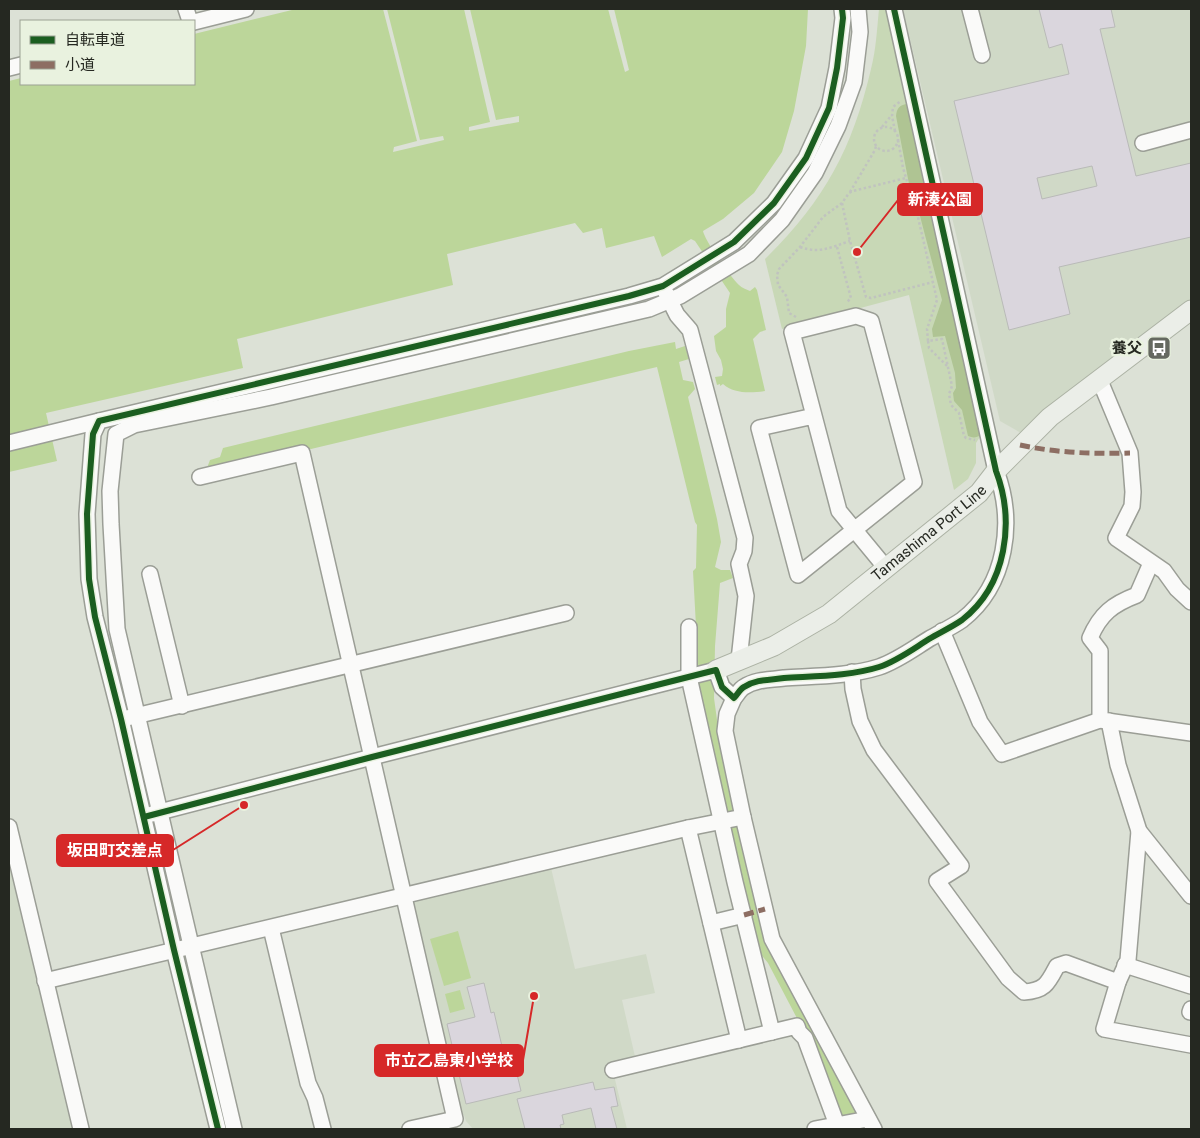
<svg xmlns="http://www.w3.org/2000/svg" width="1200" height="1138" viewBox="0 0 1200 1138" font-family="Roboto,'Noto Sans JP',sans-serif">
	<style>
		.built { fill: #d0d9c7 }
		.green { fill: #c8d8b6 }
		.forest { fill: #afc493 }
		.water { fill: #bcd69a }
		.pier { fill: #dce1d6 }
		.building { fill: #dad6dd; stroke: #b9bab8; fill-rule: evenodd }
		.lines { fill: none; stroke-linecap: round; stroke-linejoin: round }
		.minor-casing { stroke: #9b9e96; stroke-width: 18 }
		.major-casing { stroke: #acb2a4; stroke-width: 21 }
		.path { stroke: #c0c3bf; stroke-width: 2.5; stroke-dasharray: 2.5 2.5; stroke-linecap: butt }
		.minor { stroke: #fafaf9; stroke-width: 15 }
		.major { stroke: #ebeee8; stroke-width: 19 }
		.quiet { stroke: #8d6e63; stroke-width: 5; stroke-dasharray: 10 5; stroke-linecap: butt }
		.cycleway-casing { stroke: #e9f2df; stroke-width: 9 }
		.cycleway { stroke: #1b5e20; stroke-width: 6 }
		.labels { text-anchor: middle; stroke-width: 5; stroke-linejoin: round; paint-order: stroke }
		.poi-label { font-size: 15px; font-weight: bold; fill: #252821; stroke: #e9f2df; text-anchor: end }
		.street-label { font-size: 15px; fill: #252821; stroke: #e9f2df }
		.leader { fill: none; stroke: #d62828; stroke-width: 2 }
		.callout-dot { fill: #d62828; stroke: #e9f2df; stroke-width: 2 }
		.callout { fill: #d62828; stroke: #d62828; stroke-width: 2 }
		.callout-label { font-size: 16px; text-anchor: middle; font-weight: bold; fill: #fff }
	</style>
	<rect width="100%" height="100%" fill="#dce1d6"/>
	<g class="built">
		<polygon points="903,9 1191,9 1191,302 1021,433 1000,421"/>
		<polygon points="9,857 74,1129 9,1129"/>
		<polygon points="551,868 575,969 646,954 655,993 622,1000 636,1061 612,1067 627,1129 473,1129 466,1121 464,1115 459,1115 408,901"/>
	</g>
	<path class="green" d="M 879,9 L 888,9 L 981,435 L 976,443 L 976,463 L 968,479 L 954,490 L 909,295 L 782,329 L 765,259 C 824,201 852,150 871,69 C 876,50 877,29 879,9 Z"/>
	<path class="forest" d="M 906,104 L 907,108 L 912,108 L 909,114 L 982,429 L 981,435 C 976,438 973,438 968,436 L 962,410 L 954,401 L 953,393 L 956,388 L 955,373 L 945,336 L 933,337 L 932,329 L 942,300 L 920,216 L 909,184 L 896,116 C 897,108 899,106 906,104 Z"/>
	<g class="water">
		<path d="M 296,9 L 808,9 L 806,46 L 794,111 L 782,152 L 754,193 L 723,219 L 703,231 C 705,241 731,278 739,285 C 742,288 746,289 750,291 L 755,287 L 757,290 L 766,330 L 760,332 L 753,339 L 765,391 C 751,393 734,394 723,384 L 720,386 L 720,384 L 717,385 L 715,377 L 722,376 L 723,369 L 721,360 L 716,351 L 714,336 L 726,327 L 726,309 L 730,293 L 695,241 L 691,239 L 662,257 L 654,236 L 606,248 L 602,228 L 583,233 L 575,223 L 447,254 L 453,285 L 237,339 L 243,368 L 46,413 L 57,461 L 9,472 L 9,81 L 21,78 L 21,84 L 194,84 L 194,34 Z"/>
		<polygon points="675,342 676,349 685,346 689,359 679,362 683,380 693,382 695,389 688,397 717,519 721,542 715,567 721,570 730,570 733,578 720,583 715,646 714,698 721,749 770,948 855,1102 856,1113 854,1117 858,1129 844,1129 837,1117 800,1024 768,963 759,952 700,700 693,571 696,568 697,525 695,522 657,367 311,449 303,448 207,468 210,460 220,457 223,448 629,351"/>
		<polygon points="458,931 471,978 444,986 430,939"/>
		<polygon points="460,990 465,1009 450,1013 445,994"/>
	</g>
	<g class="pier">
		<polygon points="383,9 387,9 420,140 443,136 444,140 393,152 394,147 417,141"/>
		<polygon points="464,9 470,9 496,120 519,116 519,122 469,131 469,127 490,122"/>
		<polygon points="608,9 614,9 629,70 625,72"/>
	</g>
	<g class="building">
		<path d="M 1039,9 L 1111,9 L 1115,27 L 1100,29 L 1136,176 L 1191,163 L 1191,237 L 1059,267 L 1070,314 L 1009,330 L 954,101 L 1069,74 L 1062,44 L 1049,48 ZM 1092,166 L 1097,186 L 1042,199 L 1037,178 Z"/>
		<polygon points="484,983 491,1013 494,1012 508,1072 516,1070 521,1091 466,1104 447,1024 475,1017 467,987"/>
		<polygon points="593,1082 595,1090 614,1087 618,1106 611,1107 617,1129 596,1129 591,1108 562,1115 564,1124 560,1125 561,1129 525,1129 517,1099"/>
	</g>
	<g class="lines">
		<g class="minor-casing">
			<g id="minor">
				<polyline points="186,9 190,21"/>
				<polyline points="970,9 982,55"/>
				<polyline points="194,22 246,9"/>
				<polyline points="9,68 21,65"/>
				<polyline points="1143,143 1191,130"/>
				<polyline points="666,293 677,315 690,330 745,538 744,551 739,564 746,596 739,660"/>
				<polyline points="1100,381 1130,453 1133,492 1132,506 1116,538 1164,571 1177,589 1191,602"/>
				<polyline points="814,416 759,428 798,575 914,482 871,321 856,316 792,332 839,511 886,568"/>
				<polyline points="9,443 99,421"/>
				<polyline points="200,477 302,453 455,1119 410,1129"/>
				<polyline points="150,574 182,706"/>
				<polyline points="689,627 689,677 735,882 772,1032"/>
				<polyline points="942,631 980,722 1002,754 1100,720 1191,733"/>
				<path d="M 852,672 L 853,689 L 860,721 L 874,750 L 961,866 L 937,881 L 1008,978 L 1024,992 C 1045,991 1048,983 1057,966 L 1066,963 L 1118,982 L 1128,960 L 1139,831"/>
				<polyline points="734,698 727,714 725,731 743,817 772,939 874,1129"/>
				<polyline points="127,718 566,613"/>
				<path d="M 1100,720 L 1100,651 L 1090,638 C 1100,614 1113,604 1137,595 L 1151,563"/>
				<polyline points="1109,721 1118,765 1139,831 1191,896"/>
				<path d="M 152,814 L 372,757 L 716,670 L 722,687 L 734,698 C 737,695 740,689 744,687 C 756,679 771,680 784,678 C 814,676 851,676 879,667 C 897,661 913,649 929,639 C 939,633 952,627 962,620 C 1007,585 1015,521 996,471 L 894,9"/>
				<polyline points="9,827 81,1129"/>
				<polyline points="688,828 739,1040"/>
				<polyline points="711,923 744,915"/>
				<polyline points="271,928 308,1083 315,1098 323,1129"/>
				<polyline points="1125,965 1191,986"/>
				<polyline points="45,981 688,828 743,817"/>
				<polyline points="1118,982 1104,1029 1191,1045"/>
				<polyline points="1190,1012 1191,1009"/>
				<polyline points="613,1070 797,1026 799,1032 805,1038 837,1125"/>
				<polyline points="218,1129 174,950 121,719 95,617 89,579 87,514 93,434 99,421 629,296 663,286 734,242 774,203 806,158 829,108 837,68 843,18 842,9"/>
				<polyline points="234,1129 117,629 111,524 110,491 116,434 134,425 271,397 649,309 680,296 749,254 782,220 815,173 838,126 854,82 860,32 858,9"/>
				<polyline points="815,1129 868,1119"/>
			</g>
		</g>
		<g class="major-casing">
			<g id="major">
				<path id="s1" d="M 716,670 L 774,646 L 829,614 L 979,493 L 996,471 L 1050,417 L 1191,310"/>
			</g>
		</g>
		<g class="path">
			<polyline points="882,127 891,116"/>
			<circle cx="886" cy="139" r="12"/>
			<polyline points="895,131 892,116 893,107 901,101"/>
			<polyline points="898,140 903,168 918,217 937,300 927,329 928,341 942,339 952,386 949,394 951,405 959,413 964,436 966,438 975,440"/>
			<polyline points="850,192 875,150 876,146"/>
			<polyline points="842,203 850,241 866,297 871,298 933,282"/>
			<path d="M 800,247 C 821,254 831,247 850,241"/>
			<polyline points="837,247 851,298 846,303"/>
			<polyline points="796,317 789,313 787,297 778,285 777,275 779,269 800,247 823,217 842,203 849,193 853,191 906,178"/>
			<polyline points="928,341 929,348 948,367"/>
		</g>
		<use href="#minor" class="minor"/>
		<use href="#major" class="major"/>
		<g class="quiet">
			<path d="M 1020,445 C 1057,453 1093,454 1130,453"/>
			<polyline points="744,915 765,909"/>
		</g>
		<g class="cycleway-casing">
			<g id="cycleway">
				<path d="M 144,817 L 372,757 L 716,670 L 722,687 L 734,698 C 737,695 740,689 744,687 C 756,679 771,680 784,678 C 814,676 851,676 879,667 C 897,661 913,649 929,639 C 939,633 952,627 962,620 C 1007,585 1015,521 996,471 L 894,9"/>
				<polyline points="218,1129 174,950 121,719 95,617 89,579 87,514 93,434 99,421 629,296 663,286 734,242 774,203 806,158 829,108 837,68 843,18 842,9"/>
			</g>
		</g>
		<use href="#cycleway" class="cycleway"/>
	</g>
	<defs>
		<g id="bus-square" transform="scale(1.25)"><rect x="-9" y="-9" width="18" height="18" rx="4" fill="#656960" stroke="#e9f2df"/><path d="M-5-6H5V4H4V6H2V4H-2V6H-4V4H-5ZM-3.5-4V0h7V-4ZM-3.5 1.2v1.5H-2V1.2ZM2 1.2v1.5H3.5V1.2Z" fill="#fff"/></g>
	</defs>
	<g fill-rule="evenodd">
		<use href="#bus-square" x="1159" y="348"/>
	</g>
	<g class="labels">
		<g class="poi-label">
			<text x="1142" y="353">養父</text>
		</g>
		<g class="street-label">
			<text dy="5" stroke="none"><textPath href="#s1" startOffset="255">Tamashima Port Line</textPath></text>
		</g>
	</g>
	<path class="leader" d="M857 252L898 200M244 805L173 850M534 996L523 1060"/>
	<g class="callout-dot">
		<circle cx="857" cy="252" r="5"/>
		<circle cx="244" cy="805" r="5"/>
		<circle cx="534" cy="996" r="5"/>
	</g>
	<g class="callout">
		<rect x="898" y="184" width="84" height="31" rx="5"/>
		<rect x="57" y="835" width="116" height="31" rx="5"/>
		<rect x="375" y="1045" width="148" height="31" rx="5"/>
	</g>
	<g class="callout-label">
		<text x="940" y="205">新湊公園</text>
		<text x="115" y="856">坂田町交差点</text>
		<text x="449" y="1066">市立乙島東小学校</text>
	</g>
	<rect width="1200" height="1138" fill="none" stroke="#252821" stroke-width="20"/>
	<rect x="20" y="20" width="175" height="65" fill="#e9f2df" stroke="#9ba193"/>
	<rect x="30" y="36" width="25" height="8" fill="#1b5e20" stroke="#9ba193"/>
	<text x="65" y="45" font-size="15" fill="#252821">自転車道</text>
	<rect x="30" y="61" width="25" height="8" fill="#8d6e63" stroke="#9ba193"/>
	<text x="65" y="70" font-size="15" fill="#252821">小道</text>
</svg>
